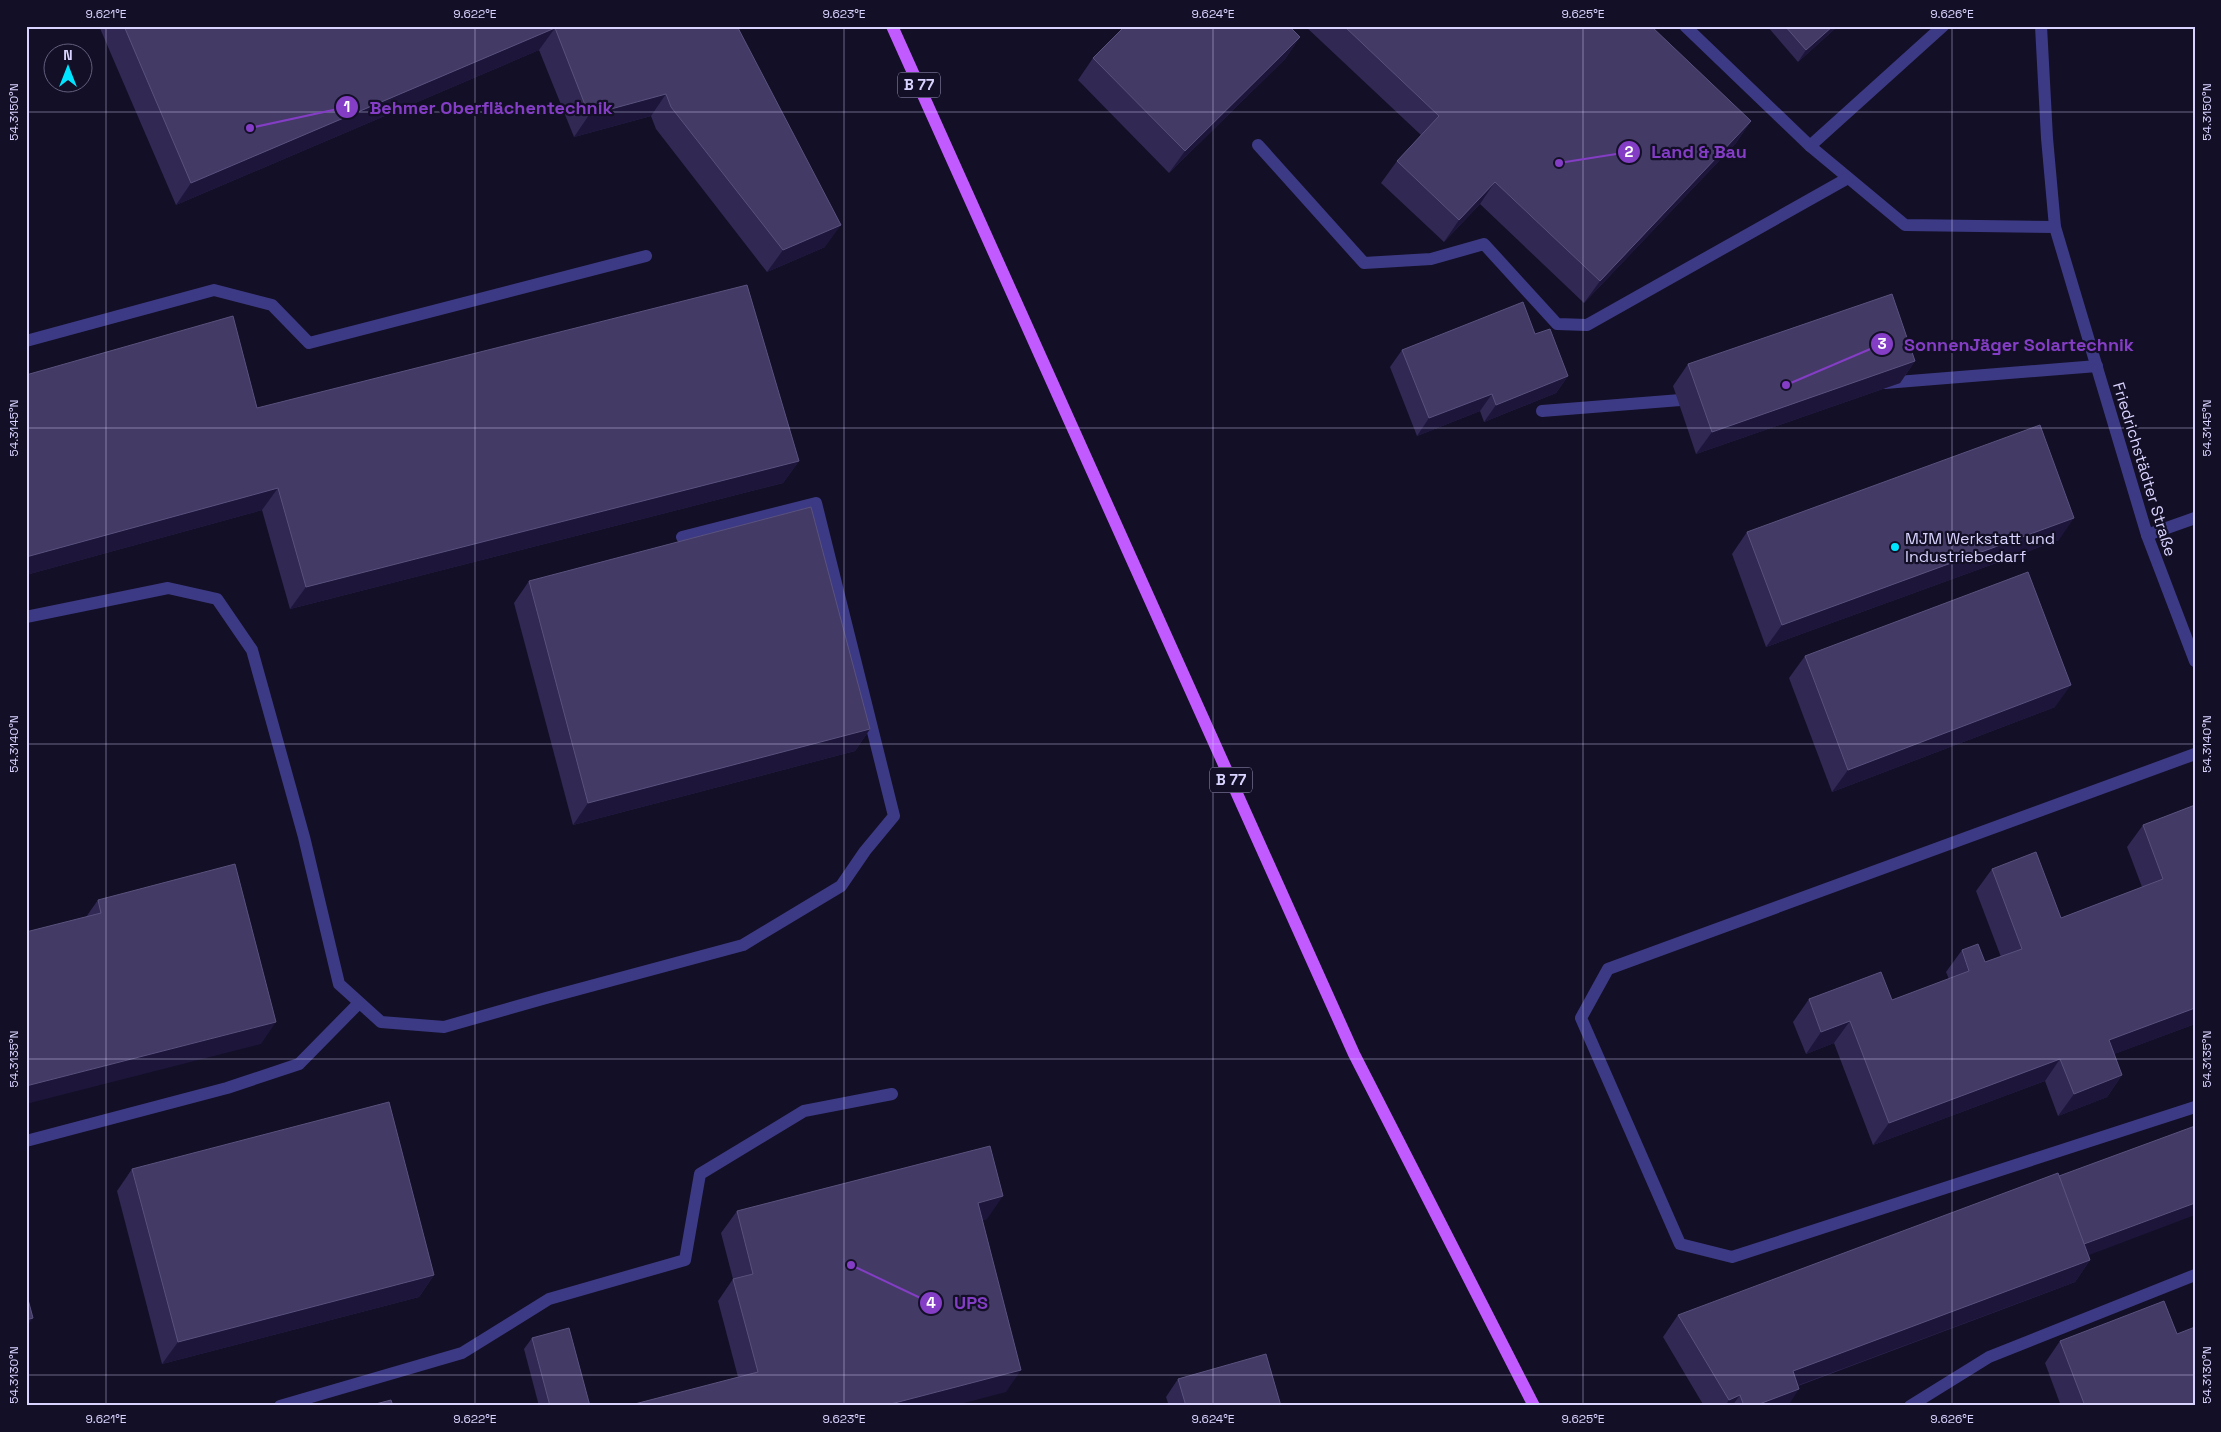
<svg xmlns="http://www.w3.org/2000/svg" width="2221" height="1432" viewBox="0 0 2221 1432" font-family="'Space Grotesk',sans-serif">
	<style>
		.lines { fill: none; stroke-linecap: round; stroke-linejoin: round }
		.minor { stroke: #3d3a85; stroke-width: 12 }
		.major { stroke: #c25bff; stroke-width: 12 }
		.wall { fill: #312854 }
		.shaded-wall { fill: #1d163a }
		.building { fill: #433a66; stroke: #5a527e }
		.ticks { fill: none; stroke: #d9d4ff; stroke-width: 1; stroke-opacity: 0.45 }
		.poi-dot { fill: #00e5ff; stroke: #130f26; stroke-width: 2 }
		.labels { text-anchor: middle; stroke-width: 4.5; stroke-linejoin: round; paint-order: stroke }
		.shield { fill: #130f26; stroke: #9e99be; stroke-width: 1 }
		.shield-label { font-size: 15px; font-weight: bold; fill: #d9d4ff }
		.street-label { font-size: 16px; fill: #d9d4ff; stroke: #130f26 }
		.poi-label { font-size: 16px; fill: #d9d4ff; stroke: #130f26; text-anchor: start }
		.leader { fill: none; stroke: #843dc5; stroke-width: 2 }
		.callout-dot { fill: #843dc5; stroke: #130f26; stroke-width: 2 }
		.mark-label { font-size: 15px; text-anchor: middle; font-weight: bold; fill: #fff }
		.callout-label { font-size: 18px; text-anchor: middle; font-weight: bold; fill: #843dc5; stroke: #130f26; stroke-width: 4.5; stroke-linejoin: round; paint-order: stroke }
		.neatline { fill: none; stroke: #d9d4ff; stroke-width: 2 }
		.ticks-label { font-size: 12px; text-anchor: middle; fill: #d9d4ff }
	</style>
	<rect width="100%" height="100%" fill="#130f26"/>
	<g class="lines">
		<g class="minor">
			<polyline points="1685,26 1810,146"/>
			<polyline points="1943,26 1810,146 1905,225 2055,227"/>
			<polyline points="2041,26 2047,138 2055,227 2147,535 2195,661"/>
			<polyline points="1258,145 1364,263 1431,259 1484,244 1557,324 1587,325 1848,178"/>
			<polyline points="26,341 214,290 272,305 309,343 646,256"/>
			<polyline points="1885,383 2097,366"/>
			<polyline points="1542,411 1693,399"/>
			<polyline points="2147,535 2195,518"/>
			<polyline points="26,617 168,588 217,599 252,650 304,837 339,984 381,1022 444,1027 546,998 743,945 841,886 865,851 894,816 816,503 682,537"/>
			<polyline points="2195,754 1608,969 1581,1018 1680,1244 1732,1257 2195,1107"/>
			<polyline points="26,1141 227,1088 299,1064 359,1003"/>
			<polyline points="280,1406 462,1353 549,1299 685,1260 700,1174 804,1111 892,1094"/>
			<polyline points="1910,1406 1989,1357 2195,1275"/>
		</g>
		<polyline class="major" points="892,26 1354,1054 1534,1406"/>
	</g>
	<g class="wall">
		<polygon points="99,26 737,26 825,247 767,272 656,129 651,116 574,137 539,50 176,205"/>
		<polygon points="1305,26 1627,26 1751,121 1736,143 1584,303 1480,204 1444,242 1381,183 1397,161 1421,135"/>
		<polygon points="1767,26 1838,26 1798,62"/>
		<polygon points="1300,37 1285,59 1169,173 1078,80 1093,58"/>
		<polygon points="1535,334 1568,376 1556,393 1484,422 1480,411 1417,436 1390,367 1402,350"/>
		<polygon points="1915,361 1900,383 1696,454 1673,386 1688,364"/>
		<polygon points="26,375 257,408 799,461 783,483 290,609 262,510 26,575"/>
		<polygon points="1747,532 2059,540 1766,647 1732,554"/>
		<polygon points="529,581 870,729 855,751 573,825 514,603"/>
		<polygon points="1805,656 2055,707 1832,792 1789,678"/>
		<polygon points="2195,805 2195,1024 2114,1054 2122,1075 2107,1097 2058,1116 2045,1081 1873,1145 1834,1043 1806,1054 1793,1022 1809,999 1892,1000 1949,979 1946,972 1962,950 1985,962 2001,957 1976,891 1992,869 2061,918 2142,887 2127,847 2143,825"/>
		<polygon points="98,900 261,1044 86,917"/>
		<polygon points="132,1169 434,1275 419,1297 162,1364 117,1191"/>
		<polygon points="737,1211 987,1219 982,1220 1006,1392 738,1377 718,1301 733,1279 721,1233"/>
		<polygon points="2089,1255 2090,1260 2075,1282 1798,1386 1788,1406 1704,1406 1663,1337 1678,1315"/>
		<polygon points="2177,1334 2195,1406 2061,1406 2045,1363 2060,1341"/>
		<polygon points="532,1338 590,1406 539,1406 524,1349"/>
		<polygon points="1178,1379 1281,1406 1169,1406 1166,1397"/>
	</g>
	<g class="shaded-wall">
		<polygon points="1833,26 1838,26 1798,62 1806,50"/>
		<polygon points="555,28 539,50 176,205 191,183"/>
		<polygon points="1300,37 1285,59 1169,173 1185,151"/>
		<polygon points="666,94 651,116 574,137 589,115"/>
		<polygon points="1751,121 1736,143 1584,303 1600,281"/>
		<polygon points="1495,182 1480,204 1444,242 1459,220"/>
		<polygon points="841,225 825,247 767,272 783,250"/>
		<polygon points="1915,361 1900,383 1696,454 1712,432"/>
		<polygon points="1568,376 1556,393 1484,422 1496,405"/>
		<polygon points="1492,394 1480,411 1417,436 1429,418"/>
		<polygon points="799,461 783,483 290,609 306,587"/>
		<polygon points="278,488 262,510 26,575 26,557"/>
		<polygon points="2074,518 2059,540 1766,647 1782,625"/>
		<polygon points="2071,685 2055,707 1832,792 1848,770"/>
		<polygon points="870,729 855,751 573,825 588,803"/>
		<polygon points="2195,1008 2195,1024 2093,1062 2109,1040"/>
		<polygon points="1850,1021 1834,1043 1806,1054 1821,1032"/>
		<polygon points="276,1022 261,1044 26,1104 26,1086"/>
		<polygon points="2060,1059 2045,1081 1873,1145 1889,1123"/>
		<polygon points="2122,1075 2107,1097 2058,1116 2074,1094"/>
		<polygon points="1003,1196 987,1219 962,1225 978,1203"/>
		<polygon points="2195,1203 2195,1215 2068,1263 2080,1246"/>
		<polygon points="2090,1260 2075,1282 1777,1393 1793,1371"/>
		<polygon points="434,1275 419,1297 162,1364 178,1342"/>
		<polygon points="33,1318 26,1328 26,1320"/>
		<polygon points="1021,1370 1006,1392 953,1406 883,1406"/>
		<polygon points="1799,1389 1788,1406 1754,1406"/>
		<polygon points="1740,1395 1732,1406 1725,1406 1729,1400"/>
	</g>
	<g class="building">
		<polygon points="124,26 737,26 841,225 783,250 671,107 666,94 589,115 555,28 191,183"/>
		<polygon points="1125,26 1289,26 1300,37 1185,151 1093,58"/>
		<polygon points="1344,26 1627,26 1629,28 1631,26 1651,26 1751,121 1600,281 1495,182 1459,220 1397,161 1439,116"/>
		<polygon points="1785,26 1833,26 1806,50"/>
		<polygon points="747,285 799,461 306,587 278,488 26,557 26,375 233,316 257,408"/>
		<polygon points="1892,294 1915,361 1712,432 1688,364"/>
		<polygon points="1523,302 1535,334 1550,329 1568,376 1496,405 1492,394 1429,418 1402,350"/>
		<polygon points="2040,425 2074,518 1782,625 1747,532"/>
		<polygon points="811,507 870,729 588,803 529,581"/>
		<polygon points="2028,572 2071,685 1848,770 1805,656"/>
		<polygon points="2195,805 2195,1008 2109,1040 2122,1075 2074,1094 2060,1059 1889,1123 1850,1021 1821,1032 1809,999 1881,972 1892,1000 1969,971 1962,950 1978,944 1985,962 2022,949 1992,869 2036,852 2061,918 2163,879 2143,825"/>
		<polygon points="235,864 276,1022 26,1086 26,932 101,913 98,900"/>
		<polygon points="389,1102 434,1275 178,1342 132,1169"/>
		<polygon points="2195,1126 2195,1203 2084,1244 2059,1176"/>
		<polygon points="990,1146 1003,1196 978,1203 1021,1370 883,1406 627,1406 758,1372 733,1279 753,1274 737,1211"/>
		<polygon points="2058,1173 2090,1260 1793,1371 1799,1389 1754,1406 1744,1406 1740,1395 1729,1400 1678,1315"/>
		<polygon points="26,1292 33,1318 26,1320"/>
		<polygon points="2164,1301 2177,1334 2195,1327 2195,1406 2085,1406 2060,1341"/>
		<polygon points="569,1328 590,1406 550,1406 532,1338"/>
		<polygon points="1266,1354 1281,1406 1186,1406 1178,1379"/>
		<polygon points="391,1400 393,1406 368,1406"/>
		<polygon points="448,1404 449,1406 439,1406"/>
	</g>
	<path class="ticks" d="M 106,26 L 106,1406M 475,26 L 475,1406M 844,26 L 844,1406M 1213,26 L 1213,1406M 1583,26 L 1583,1406M 1952,26 L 1952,1406M 26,112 L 2195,112M 26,428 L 2195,428M 26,744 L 2195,744M 26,1059 L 2195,1059M 26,1375 L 2195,1375"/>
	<circle class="poi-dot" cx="1895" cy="547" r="5"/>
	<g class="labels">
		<g class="shield">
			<rect x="898" y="72.5" width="42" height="25" rx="4"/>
			<rect x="1210" y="767.5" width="42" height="25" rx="4"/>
		</g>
		<g class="shield-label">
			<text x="919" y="90">B 77</text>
			<text x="1231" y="785">B 77</text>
		</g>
		<g class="street-label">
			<text transform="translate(2145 469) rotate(73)" y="6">Friedrichstädter Straße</text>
		</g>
		<g class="poi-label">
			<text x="1905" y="544">MJM Werkstatt und<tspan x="1905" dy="18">Industriebedarf</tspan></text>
		</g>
	</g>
	<path class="leader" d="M250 128L347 107M1559 163L1629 152M1786 385L1882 344M851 1265L931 1303"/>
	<g class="callout-dot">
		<circle cx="250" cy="128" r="5"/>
		<circle cx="1559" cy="163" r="5"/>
		<circle cx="1786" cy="385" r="5"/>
		<circle cx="851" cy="1265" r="5"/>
		<circle cx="347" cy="107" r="12"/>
		<circle cx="1629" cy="152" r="12"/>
		<circle cx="1882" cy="344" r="12"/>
		<circle cx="931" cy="1303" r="12"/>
	</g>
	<g class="mark-label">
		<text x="347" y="112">1</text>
		<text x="1629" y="157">2</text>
		<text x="1882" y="349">3</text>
		<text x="931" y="1308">4</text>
	</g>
	<g class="callout-label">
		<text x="491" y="114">Behmer Oberflächentechnik</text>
		<text x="1699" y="158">Land &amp; Bau</text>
		<text x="2019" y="351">SonnenJäger Solartechnik</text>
		<text x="971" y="1309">UPS</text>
	</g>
	<rect width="2221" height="1432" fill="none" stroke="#130f26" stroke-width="55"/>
	<g transform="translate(68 68)"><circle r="24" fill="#130f26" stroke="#625e7d"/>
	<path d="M0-4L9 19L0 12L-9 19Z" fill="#00e5ff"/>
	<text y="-8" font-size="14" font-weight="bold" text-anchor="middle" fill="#d9d4ff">N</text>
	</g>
	<rect x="28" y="28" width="2166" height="1376" class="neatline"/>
	<g class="ticks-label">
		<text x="106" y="18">9.621°E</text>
		<text x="475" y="18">9.622°E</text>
		<text x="844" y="18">9.623°E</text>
		<text x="1213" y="18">9.624°E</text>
		<text x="1583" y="18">9.625°E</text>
		<text x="1952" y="18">9.626°E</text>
		<text transform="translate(14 112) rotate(-90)" y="4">54.3150°N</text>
		<text transform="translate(2207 112) rotate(-90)" y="4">54.3150°N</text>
		<text transform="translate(14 428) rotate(-90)" y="4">54.3145°N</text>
		<text transform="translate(2207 428) rotate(-90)" y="4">54.3145°N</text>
		<text transform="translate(14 744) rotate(-90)" y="4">54.3140°N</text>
		<text transform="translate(2207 744) rotate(-90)" y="4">54.3140°N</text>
		<text transform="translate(14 1059) rotate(-90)" y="4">54.3135°N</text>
		<text transform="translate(2207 1059) rotate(-90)" y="4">54.3135°N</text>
		<text transform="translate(14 1375) rotate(-90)" y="4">54.3130°N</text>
		<text transform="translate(2207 1375) rotate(-90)" y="4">54.3130°N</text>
		<text x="106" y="1423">9.621°E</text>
		<text x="475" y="1423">9.622°E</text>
		<text x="844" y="1423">9.623°E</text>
		<text x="1213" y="1423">9.624°E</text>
		<text x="1583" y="1423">9.625°E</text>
		<text x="1952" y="1423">9.626°E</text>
	</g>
</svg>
